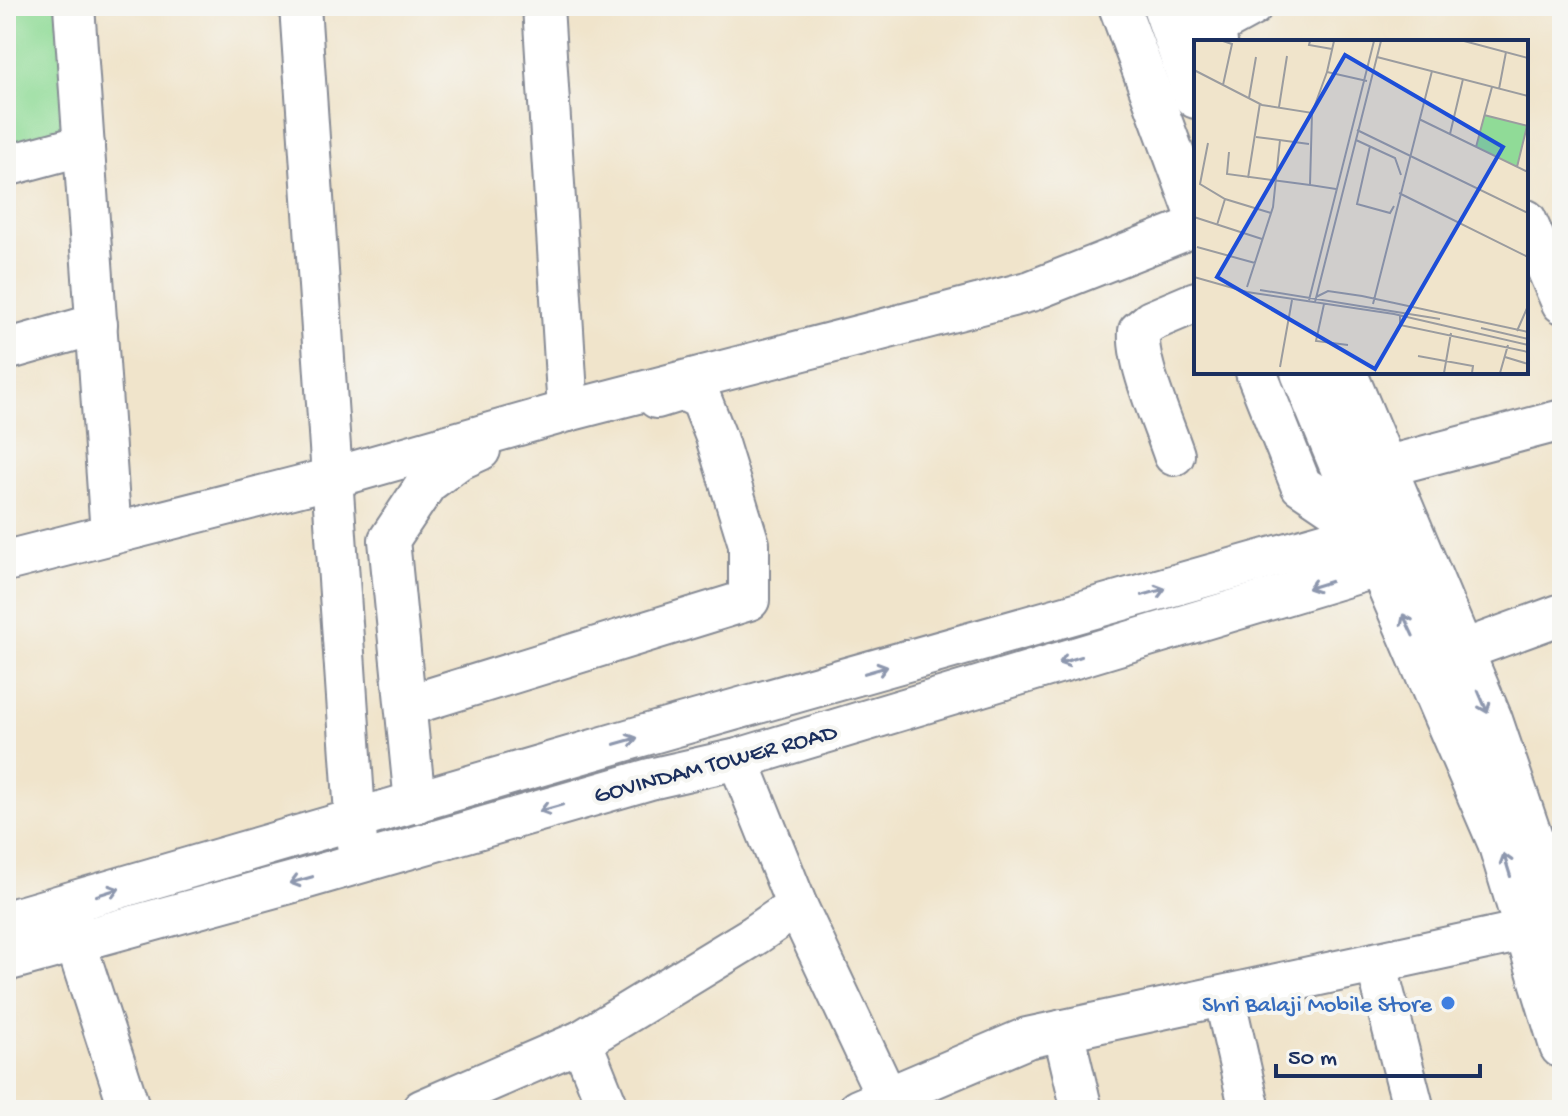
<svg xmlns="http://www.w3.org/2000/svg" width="1568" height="1116" viewBox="0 0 1568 1116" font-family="'Gochi Hand',sans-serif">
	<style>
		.green { fill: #90db97; stroke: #56857a; stroke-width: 2 }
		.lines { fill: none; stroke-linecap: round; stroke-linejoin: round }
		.minor-casing { stroke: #868a94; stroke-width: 44 }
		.major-casing { stroke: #868a94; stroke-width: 48 }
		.minor { stroke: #fff; stroke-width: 40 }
		.major { stroke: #fff; stroke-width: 44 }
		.oneway { stroke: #8d97ae }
		.shop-dot { fill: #3f7fe0; stroke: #f6f6f2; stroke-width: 3 }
		.labels { text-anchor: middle; stroke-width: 8; stroke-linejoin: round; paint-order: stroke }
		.street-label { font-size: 24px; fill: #1b2f5e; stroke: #f6f6f2 }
		.shop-label { font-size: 24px; fill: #366cbe; stroke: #f6f6f2; text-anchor: end }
		.inset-road { fill: none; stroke: #9b9c9f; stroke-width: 2 }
		.view { fill: #1d4ed8; fill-opacity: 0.15; stroke: #1d4ed8; stroke-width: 4 }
		.inset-edge { fill: none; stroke: #1b2f5e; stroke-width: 4 }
	</style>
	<rect width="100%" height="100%" fill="#f6f6f2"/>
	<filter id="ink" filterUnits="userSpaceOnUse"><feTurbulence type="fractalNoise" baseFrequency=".0125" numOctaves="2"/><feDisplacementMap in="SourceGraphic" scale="16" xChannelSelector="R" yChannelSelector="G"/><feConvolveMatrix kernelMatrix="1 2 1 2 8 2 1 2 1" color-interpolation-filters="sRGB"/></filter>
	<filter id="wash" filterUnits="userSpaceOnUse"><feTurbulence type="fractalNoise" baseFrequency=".006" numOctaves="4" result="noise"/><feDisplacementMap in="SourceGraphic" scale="32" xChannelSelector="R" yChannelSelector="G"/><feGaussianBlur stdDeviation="1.8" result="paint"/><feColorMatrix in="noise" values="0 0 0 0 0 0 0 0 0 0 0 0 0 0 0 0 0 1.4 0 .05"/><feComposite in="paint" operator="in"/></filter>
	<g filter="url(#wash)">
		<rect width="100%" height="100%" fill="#f0e4cb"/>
		<polygon class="green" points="6,6 74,6 84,145 6,166"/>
	</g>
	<g filter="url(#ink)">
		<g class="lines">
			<g class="minor-casing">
				<g id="minor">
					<polyline points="74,6 111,534"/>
					<polyline points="300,6 357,844"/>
					<polyline points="543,6 568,411"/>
					<polyline points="1119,6 1196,214"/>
					<polyline points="1210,29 1252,6"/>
					<polyline points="6,166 84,145"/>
					<polyline points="1526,220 1562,303"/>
					<polyline points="6,350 97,324"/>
					<polyline points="1256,372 1301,485 1369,531"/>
					<path d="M 1174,455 C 1163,422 1136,363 1139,331 L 1151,321 L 1196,302"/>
					<polyline points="1384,467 1562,420"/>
					<polyline points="6,561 332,478 568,411 1031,291 1196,226"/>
					<polyline points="1461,651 1562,614"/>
					<polyline points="406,706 749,600 749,544 716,437 701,399 683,390 657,398"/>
					<polyline points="415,803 389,540 427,483 458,460 480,450"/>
					<polyline points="797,906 893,1110"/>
					<polyline points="70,915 75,941 130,1110"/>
					<polyline points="6,921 638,737 1398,522"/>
					<polyline points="6,961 297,881 650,779 738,759 1381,566 1414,560"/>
					<polyline points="1376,963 1414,1110"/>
					<polyline points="1224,996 1250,1110"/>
					<polyline points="1063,1030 1082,1110"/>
					<polyline points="581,1041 609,1110"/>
					<polyline points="422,1110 581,1041 755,935 797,906 738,759"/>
					<polyline points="858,1110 1027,1038 1528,930"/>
				</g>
			</g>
			<g class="major-casing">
				<g id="major">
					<polyline points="1165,6 1196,96"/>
					<polyline points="1203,6 1215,42"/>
					<polyline points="1303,372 1369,531 1381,566 1500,842 1562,1046"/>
					<polyline points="1344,372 1490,720 1562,932"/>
				</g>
			</g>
			<use href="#minor" class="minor"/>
			<use href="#major" class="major"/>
		</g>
		<defs><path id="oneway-shaft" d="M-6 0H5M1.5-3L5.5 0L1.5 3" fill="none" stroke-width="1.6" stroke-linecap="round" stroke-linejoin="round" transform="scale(2)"/></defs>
		<g class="oneway">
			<use href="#oneway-shaft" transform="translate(1319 585) rotate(163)"/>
			<use href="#oneway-shaft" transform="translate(1154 592) rotate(-16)"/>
			<use href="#oneway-shaft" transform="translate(1408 625) rotate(-115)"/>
			<use href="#oneway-shaft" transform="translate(1070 660) rotate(163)"/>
			<use href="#oneway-shaft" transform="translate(876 670) rotate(-16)"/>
			<use href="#oneway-shaft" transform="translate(1483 702) rotate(67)"/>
			<use href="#oneway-shaft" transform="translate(626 741) rotate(-16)"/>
			<use href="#oneway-shaft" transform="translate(551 808) rotate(164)"/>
			<use href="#oneway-shaft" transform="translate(1507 865) rotate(-107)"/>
			<use href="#oneway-shaft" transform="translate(301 880) rotate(164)"/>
			<use href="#oneway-shaft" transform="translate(108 892) rotate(-17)"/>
		</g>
	</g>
	<circle class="shop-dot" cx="1448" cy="1003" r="8"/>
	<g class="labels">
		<g class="street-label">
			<text transform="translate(715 762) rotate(-15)" y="8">GOVINDAM TOWER ROAD</text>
		</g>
		<g class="shop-label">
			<text x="1432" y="1011">Shri Balaji Mobile Store</text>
		</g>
	</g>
	<g transform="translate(1194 40)">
		<rect width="334" height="334" fill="#f0e4cb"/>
		<path d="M 290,75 L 333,86 L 323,127 L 282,107 Z" fill="#90db97"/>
		<path class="inset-road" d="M 29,1 L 38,4 L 29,45M 116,1 L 115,5 L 138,9M 140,1 L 133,32 L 173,41M 270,1 L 334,18M 183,17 L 334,56M 0,30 L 68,65 L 118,73 L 133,32M 305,49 L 312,12M 55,58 L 62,17M 85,67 L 93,16M 118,73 L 116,145 L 142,149M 290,75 L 334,86M 225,79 L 334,132M 163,90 L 334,173M 256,94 L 269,39M 62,97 L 115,104M 162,100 L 201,118 L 207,135M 14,103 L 6,144 L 31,159 L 77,173M 176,106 L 163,164 L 196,173 L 200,166M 282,107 L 298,47M 35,112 L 33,134 L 116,145M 323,127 L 333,86M 54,138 L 66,63M 205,153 L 334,217M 0,177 L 68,199M 23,185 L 31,159M 3,207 L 61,223M 0,237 L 53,252 L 200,274 L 334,305M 53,247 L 79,167 L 86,100M 66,250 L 246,279M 122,257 L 134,251 L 168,256 L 334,292M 115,260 L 180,1M 121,262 L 187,1M 130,264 L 122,301 L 154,305M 179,264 L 238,31M 206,276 L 206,285 L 334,312M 287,288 L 334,299M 323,291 L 334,266M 224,316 L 279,326 L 278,333M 311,317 L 334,324M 86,327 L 98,260M 250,333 L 257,293M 306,333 L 314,305"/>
		<path class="view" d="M 151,15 L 309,107 L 181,329 L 23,237 Z"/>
		<rect width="334" height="334" class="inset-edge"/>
	</g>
	<rect width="1568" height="1116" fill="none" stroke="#f6f6f2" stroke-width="32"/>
	<path d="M1276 1064v12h204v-12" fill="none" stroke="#1b2f5e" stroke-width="4"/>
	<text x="1288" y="1064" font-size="24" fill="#1b2f5e" stroke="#f6f6f2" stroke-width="6" paint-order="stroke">50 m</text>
</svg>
